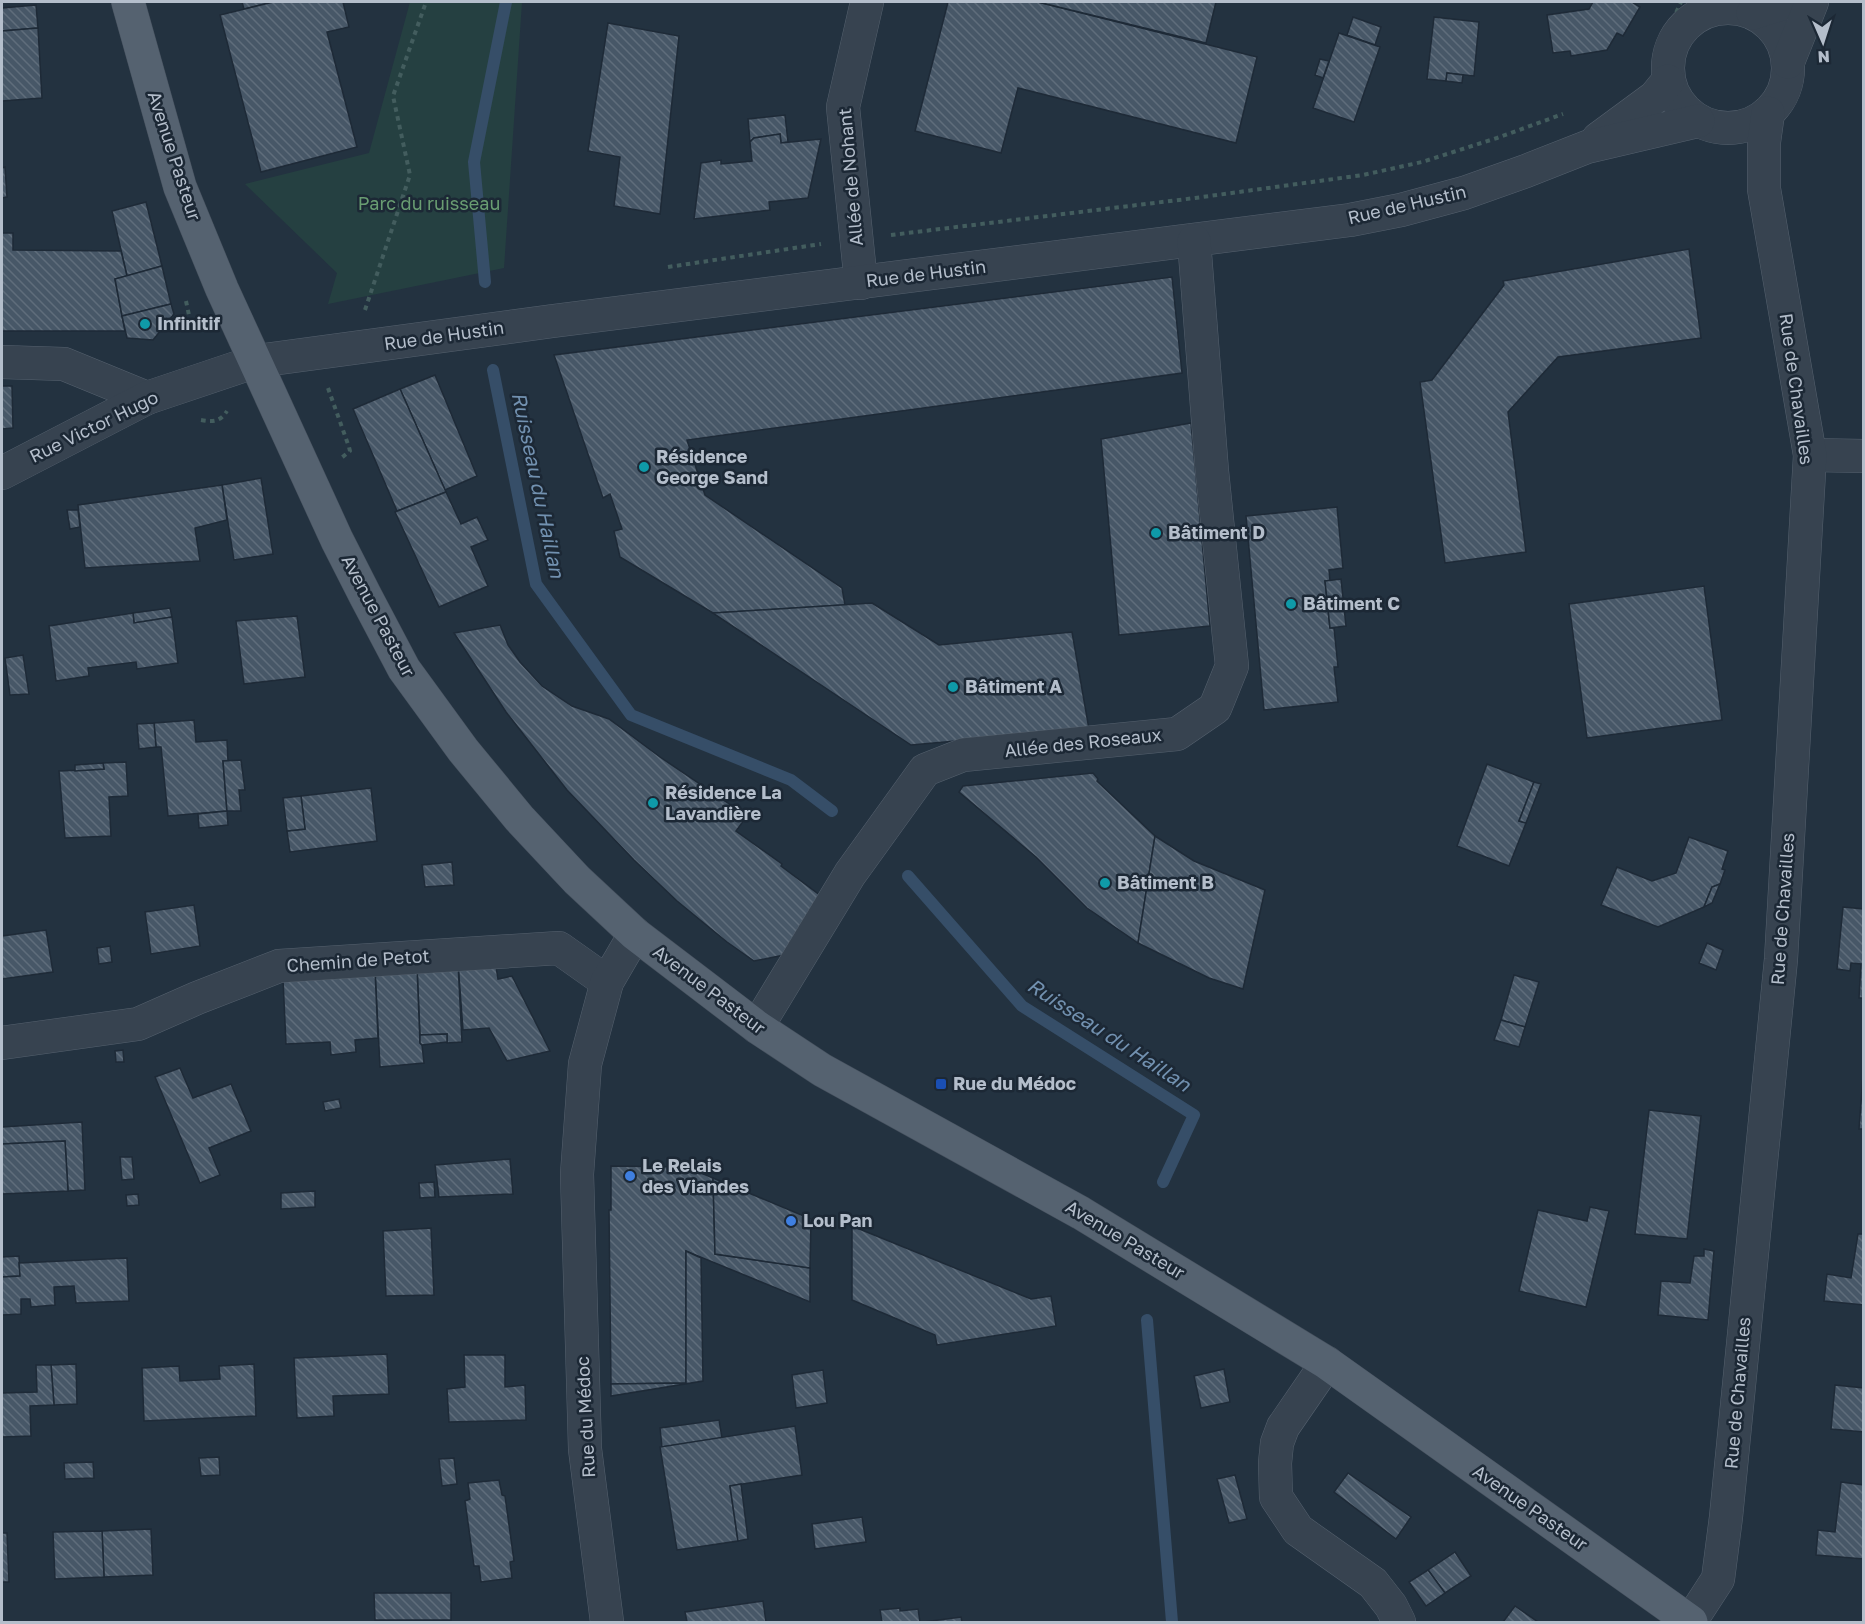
<svg xmlns="http://www.w3.org/2000/svg" width="1865" height="1624" viewBox="0 0 1865 1624" font-family="'Golos Text',sans-serif">
	<style>
		.green { fill: #254041 }
		.lines { fill: none; stroke-linecap: round; stroke-linejoin: round }
		.stream { stroke: #364e68; stroke-width: 12 }
		.building { fill: url(#building-back-hatch); stroke: #1e2a37; stroke-width: 1.5 }
		.minor-casing { stroke: #55616e; stroke-width: 34 }
		.major-casing { stroke: #444f5c; stroke-width: 34 }
		.path { stroke: #435d5e; stroke-width: 4; stroke-dasharray: 4.5 4.5; stroke-linecap: butt }
		.minor { stroke: #374350; stroke-width: 33 }
		.major { stroke: #556270; stroke-width: 33 }
		.culture-dot { fill: #0f9aa8; stroke: #1c2835; stroke-width: 2 }
		.transit-dot { fill: #1a4fb4; stroke: #1c2835; stroke-width: 2 }
		.shop-dot { fill: #3f7fe0; stroke: #1c2835; stroke-width: 2 }
		.labels { text-anchor: middle; stroke-width: 5; stroke-linejoin: round; paint-order: stroke }
		.street-label { font-size: 18px; fill: #b4becb; stroke: #1c2835 }
		.park-label { font-size: 18px; fill: #699d72; stroke: #1c2835 }
		.poi-label { font-size: 18px; font-weight: bold; fill: #b4becb; stroke: #1c2835; text-anchor: start }
		.water-label { font-size: 20px; font-style: italic; fill: #7291b0; stroke: #1c2835 }
	</style>
	<defs>
		<pattern id="building-back-hatch" width="6" height="6" patternUnits="userSpaceOnUse" patternTransform="scale(1.5)"><rect width="6" height="6" fill="#475767"/><path d="M-1 5l2 2M0 0l6 6M5-1l2 2" fill="none" stroke="#5f6d7b"/></pattern>
	</defs>
	<rect width="100%" height="100%" fill="#233240"/>
	<polygon class="green" points="410,2 522,2 504,268 328,304 337,273 245,184 369,153"/>
	<g class="lines">
		<g class="stream">
			<polyline points="485,282 474,162 506,2"/>
			<polyline points="493,370 536,584 631,715 791,780 832,811"/>
			<polyline points="908,876 1022,1006 1194,1115 1163,1182"/>
			<polyline points="1147,1320 1172,1622"/>
		</g>
	</g>
	<g class="building">
		<polygon points="242,2 273,2 244,9"/>
		<polygon points="273,2 343,2 349,27 327,32 357,147 261,172 220,15"/>
		<polygon points="948,2 1038,2 1257,57 1236,143 1018,88 1001,153 915,131"/>
		<polygon points="1038,2 1216,2 1206,43"/>
		<polygon points="1593,2 1632,2 1640,7 1623,36 1617,33 1607,50 1571,56 1570,51 1553,53 1547,15 1589,9"/>
		<polygon points="36,5 38,28 2,31 2,8"/>
		<polygon points="1353,17 1381,27 1375,45 1347,35"/>
		<polygon points="1434,17 1479,22 1474,76 1447,73 1446,81 1427,79"/>
		<polygon points="608,23 679,36 660,214 614,206 620,157 588,151"/>
		<polygon points="38,28 42,98 2,101 2,31"/>
		<polygon points="1339,33 1380,47 1354,122 1313,108"/>
		<polygon points="1320,59 1329,61 1323,78 1315,75"/>
		<polygon points="1447,73 1463,75 1462,83 1446,81"/>
		<polygon points="785,115 788,142 781,143 780,134 754,138 750,142 748,119"/>
		<polygon points="780,134 781,143 821,139 808,198 769,202 770,210 694,219 701,163 721,160 721,164 752,161 750,142 754,138"/>
		<polygon points="5,167 7,197 2,198 2,168"/>
		<polygon points="146,202 162,266 127,276 112,211"/>
		<polygon points="2,233 13,233 13,250 121,251 127,276 115,279 125,331 2,331"/>
		<polygon points="1689,249 1701,338 1558,357 1508,412 1526,552 1445,563 1420,382 1432,380 1504,285 1503,281"/>
		<polygon points="162,266 171,304 122,316 115,279"/>
		<polygon points="1172,277 1182,373 687,440 705,495 842,588 845,605 713,613 620,557 614,531 622,529 610,494 603,498 554,355"/>
		<polygon points="171,304 174,314 153,340 127,338 122,316"/>
		<polygon points="435,375 477,476 445,490 400,389"/>
		<polygon points="2,386 12,386 13,428 2,429"/>
		<polygon points="400,389 446,492 397,511 353,409"/>
		<polygon points="1191,423 1210,626 1119,635 1101,439"/>
		<polygon points="261,478 273,554 234,560 222,485"/>
		<polygon points="222,485 227,520 195,528 200,561 85,568 78,505"/>
		<polygon points="446,492 461,524 477,517 488,540 471,547 488,586 439,607 395,512"/>
		<polygon points="1337,507 1343,568 1329,570 1330,581 1325,581 1330,628 1334,628 1338,667 1334,667 1338,702 1264,710 1246,516"/>
		<polygon points="67,510 78,510 80,527 70,529"/>
		<polygon points="1341,579 1346,626 1330,628 1325,581"/>
		<polygon points="1704,586 1722,720 1587,738 1569,604"/>
		<polygon points="872,603 939,645 1072,632 1089,729 911,745 713,613"/>
		<polygon points="170,608 172,617 134,623 133,613"/>
		<polygon points="133,613 134,623 172,617 178,663 137,669 136,662 88,668 89,676 56,681 49,626"/>
		<polygon points="297,616 305,677 244,684 236,621"/>
		<polygon points="500,625 508,645 520,662 542,686 572,706 609,719 660,757 747,816 736,831 782,864 781,866 825,899 784,955 754,961 727,942 677,901 634,860 567,790 506,712 454,633"/>
		<polygon points="23,655 29,694 10,695 5,658"/>
		<polygon points="194,720 196,742 227,740 228,761 223,761 227,811 168,816 161,747 156,747 154,723"/>
		<polygon points="154,723 156,747 139,749 137,724"/>
		<polygon points="241,760 245,790 239,790 241,811 227,811 223,761"/>
		<polygon points="126,762 128,796 109,797 111,836 65,838 59,771 104,769 103,763"/>
		<polygon points="103,763 104,769 75,771 75,765"/>
		<polygon points="1487,764 1534,782 1519,821 1526,823 1509,866 1457,846"/>
		<polygon points="1093,773 1098,779 1097,781 1155,836 1138,943 1087,908 1036,857 959,792 963,786"/>
		<polygon points="1534,782 1541,784 1526,823 1519,821"/>
		<polygon points="371,788 377,841 290,852 287,831 305,829 301,796"/>
		<polygon points="301,796 305,829 287,831 283,798"/>
		<polygon points="227,811 228,825 199,828 198,814"/>
		<polygon points="1155,836 1194,861 1265,890 1243,989 1209,978 1138,943"/>
		<polygon points="1689,837 1728,851 1722,869 1725,870 1720,884 1712,887 1704,907 1658,927 1601,905 1617,867 1652,881 1676,873"/>
		<polygon points="452,862 454,885 425,887 422,865"/>
		<polygon points="1720,884 1712,903 1704,907 1712,887"/>
		<polygon points="194,905 200,946 151,954 145,912"/>
		<polygon points="1843,907 1864,909 1864,998 1859,998 1861,964 1851,963 1850,971 1837,969"/>
		<polygon points="46,930 53,972 2,979 2,936"/>
		<polygon points="1707,943 1723,950 1716,970 1699,963"/>
		<polygon points="110,946 112,962 99,964 97,948"/>
		<polygon points="495,960 498,979 512,976 550,1051 507,1061 489,1028 463,1030 458,963"/>
		<polygon points="458,963 462,1042 447,1043 447,1034 420,1035 417,967"/>
		<polygon points="417,967 420,1043 422,1045 424,1063 380,1067 375,970"/>
		<polygon points="375,970 378,1038 355,1040 356,1052 331,1055 330,1042 286,1044 283,979"/>
		<polygon points="1514,975 1539,982 1525,1027 1501,1020"/>
		<polygon points="1501,1020 1525,1027 1519,1047 1494,1040"/>
		<polygon points="447,1034 447,1042 422,1045 420,1043 420,1035"/>
		<polygon points="123,1050 124,1062 116,1062 115,1051"/>
		<polygon points="1864,1063 1864,1129 1859,1129"/>
		<polygon points="180,1068 193,1098 231,1084 251,1131 209,1148 220,1175 200,1183 155,1077"/>
		<polygon points="339,1099 341,1108 325,1111 323,1102"/>
		<polygon points="1649,1110 1701,1116 1687,1239 1635,1234"/>
		<polygon points="82,1122 85,1190 68,1191 65,1141 2,1144 2,1127"/>
		<polygon points="65,1141 68,1191 2,1194 2,1144"/>
		<polygon points="120,1157 132,1157 134,1179 122,1180"/>
		<polygon points="510,1159 513,1194 439,1197 435,1165"/>
		<polygon points="611,1166 687,1167 713,1178 715,1254 810,1268 810,1302 686,1251 686,1383 611,1384 609,1210 611,1210"/>
		<polygon points="713,1178 811,1219 810,1268 715,1254"/>
		<polygon points="434,1182 435,1197 420,1198 419,1183"/>
		<polygon points="315,1191 315,1207 281,1209 281,1193"/>
		<polygon points="138,1194 139,1205 127,1206 126,1195"/>
		<polygon points="1590,1207 1609,1211 1586,1307 1519,1291 1538,1210 1587,1221"/>
		<polygon points="852,1226 1031,1299 1051,1296 1056,1326 937,1345 935,1335 852,1300"/>
		<polygon points="431,1228 434,1295 386,1296 383,1231"/>
		<polygon points="1858,1234 1864,1234 1864,1305 1824,1301 1827,1274 1851,1278"/>
		<polygon points="1704,1249 1714,1251 1708,1320 1658,1315 1661,1281 1690,1283 1694,1256 1704,1256"/>
		<polygon points="686,1251 701,1258 703,1381 611,1396 611,1384 686,1383"/>
		<polygon points="19,1256 20,1276 2,1277 2,1257"/>
		<polygon points="127,1258 129,1301 76,1303 74,1286 54,1287 55,1305 31,1307 30,1299 21,1299 21,1314 2,1315 2,1277 20,1276 19,1263"/>
		<polygon points="387,1354 389,1394 333,1396 334,1416 297,1418 294,1358"/>
		<polygon points="464,1355 505,1355 505,1387 525,1385 526,1420 449,1422 447,1389 465,1387"/>
		<polygon points="76,1364 77,1404 54,1405 51,1365"/>
		<polygon points="254,1364 256,1416 144,1421 142,1368 179,1366 180,1381 220,1379 219,1366"/>
		<polygon points="36,1365 51,1365 54,1405 30,1406 31,1436 2,1437 2,1393 37,1392"/>
		<polygon points="1224,1369 1230,1402 1201,1408 1194,1376"/>
		<polygon points="823,1370 827,1403 796,1408 792,1375"/>
		<polygon points="1835,1385 1864,1388 1864,1432 1831,1429"/>
		<polygon points="719,1420 722,1438 662,1447 660,1428"/>
		<polygon points="795,1426 802,1475 730,1486 738,1541 677,1550 660,1447"/>
		<polygon points="219,1457 220,1475 201,1476 199,1458"/>
		<polygon points="454,1458 457,1484 442,1486 439,1459"/>
		<polygon points="93,1462 94,1478 65,1479 64,1463"/>
		<polygon points="1348,1473 1411,1517 1396,1539 1334,1492"/>
		<polygon points="1235,1475 1247,1519 1229,1523 1217,1479"/>
		<polygon points="499,1480 502,1495 505,1496 514,1561 510,1562 512,1578 481,1582 479,1566 474,1566 465,1501 470,1499 468,1483"/>
		<polygon points="1841,1482 1864,1485 1864,1559 1816,1555 1818,1530 1835,1532"/>
		<polygon points="741,1484 748,1539 738,1541 730,1486"/>
		<polygon points="862,1517 866,1542 815,1549 812,1524"/>
		<polygon points="151,1529 153,1575 104,1577 102,1531"/>
		<polygon points="102,1531 104,1577 55,1579 53,1532"/>
		<polygon points="2,1533 7,1533 9,1582 2,1582"/>
		<polygon points="1455,1552 1471,1576 1445,1593 1428,1570"/>
		<polygon points="1428,1570 1445,1593 1426,1606 1409,1582"/>
		<polygon points="374,1593 451,1593 451,1620 375,1620"/>
		<polygon points="763,1601 766,1622 687,1622 685,1612"/>
		<polygon points="1515,1606 1538,1622 1503,1622"/>
		<polygon points="900,1608 900,1611 918,1609 920,1622 882,1622 880,1610"/>
		<polygon points="961,1617 962,1622 924,1622"/>
	</g>
	<g class="lines">
		<g class="minor-casing">
			<g id="minor">
				<circle cx="1728" cy="68" r="60"/>
				<polyline points="1753,13 1788,2"/>
				<polyline points="1788,62 1812,2"/>
				<polyline points="1598,139 1655,97 1668,81"/>
				<polyline points="861,283 843,107 867,2"/>
				<polyline points="2,362 64,364 147,398"/>
				<polyline points="1810,455 1864,456"/>
				<polyline points="2,473 147,398 257,361 553,321 1350,220 1401,210 1464,193 1526,171 1587,147 1698,121"/>
				<polyline points="757,1027 850,874 925,770 963,755 1177,734 1215,708 1232,666 1212,471 1194,241"/>
				<polyline points="2,1043 138,1024 197,998 279,966 559,948 607,982"/>
				<polyline points="1327,1363 1283,1427 1277,1443 1275,1463 1276,1497 1298,1530 1373,1583 1391,1606 1399,1622"/>
				<polyline points="607,1622 585,1449 577,1174 585,1064 607,982 635,934"/>
				<polyline points="1690,1622 1718,1579 1726,1517 1781,959 1810,455 1764,189 1764,142 1768,113"/>
			</g>
		</g>
		<g class="major-casing">
			<polyline id="major" points="128,2 180,187 222,289 337,540 366,597 404,669 463,750 519,818 577,880 635,934 757,1027 822,1070 1081,1213 1327,1363 1691,1622"/>
		</g>
		<g class="path">
			<polyline points="1661,45 1681,2"/>
			<polyline points="891,235 1195,198 1363,175 1422,162 1497,138 1563,114"/>
			<polyline points="668,267 821,244"/>
			<polyline points="186,301 190,320 198,323"/>
			<polyline points="365,310 410,175 393,96 426,2"/>
			<polyline points="328,388 349,447 350,451 340,459"/>
			<path d="M 201,420 C 213,422 220,422 227,411"/>
		</g>
		<use href="#minor" class="minor"/>
		<use href="#major" class="major"/>
	</g>
	<g class="culture-dot">
		<circle cx="145" cy="324" r="6"/>
		<circle cx="644" cy="467" r="6"/>
		<circle cx="1156" cy="533" r="6"/>
		<circle cx="1291" cy="604" r="6"/>
		<circle cx="953" cy="687" r="6"/>
		<circle cx="653" cy="803" r="6"/>
		<circle cx="1105" cy="883" r="6"/>
	</g>
	<rect class="transit-dot" x="935" y="1078" width="12" height="12" rx="3"/>
	<g class="shop-dot">
		<circle cx="630" cy="1176" r="6"/>
		<circle cx="791" cy="1221" r="6"/>
	</g>
	<g class="labels">
		<g class="street-label">
			<text transform="translate(174 156) rotate(72)" y="6">Avenue Pasteur</text>
			<text transform="translate(851 177) rotate(-95)" y="6">Allée de Nohant</text>
			<text transform="translate(1407 205) rotate(-13)" y="6">Rue de Hustin</text>
			<text transform="translate(926 274) rotate(-7)" y="6">Rue de Hustin</text>
			<text transform="translate(444 336) rotate(-8)" y="6">Rue de Hustin</text>
			<text transform="translate(1796 389) rotate(82)" y="6">Rue de Chavailles</text>
			<text transform="translate(94 427) rotate(-26)" y="6">Rue Victor Hugo</text>
			<text transform="translate(378 616) rotate(62)" y="6">Avenue Pasteur</text>
			<text transform="translate(1083 743) rotate(-6)" y="6">Allée des Roseaux</text>
			<text transform="translate(1783 909) rotate(-86)" y="6">Rue de Chavailles</text>
			<text transform="translate(358 961) rotate(-4)" y="6">Chemin de Petot</text>
			<text transform="translate(709 990) rotate(37)" y="6">Avenue Pasteur</text>
			<text transform="translate(1125 1240) rotate(31)" y="6">Avenue Pasteur</text>
			<text transform="translate(1738 1393) rotate(-85)" y="6">Rue de Chavailles</text>
			<text transform="translate(586 1417) rotate(-93)" y="6">Rue du Médoc</text>
			<text transform="translate(1530 1508) rotate(35)" y="6">Avenue Pasteur</text>
		</g>
		<g class="park-label">
			<text x="429" y="210">Parc du ruisseau</text>
		</g>
		<g class="poi-label">
			<text x="157" y="330">Infinitif</text>
			<text x="656" y="463">Résidence<tspan x="656" dy="21">George Sand</tspan></text>
			<text x="1168" y="539">Bâtiment D</text>
			<text x="1303" y="610">Bâtiment C</text>
			<text x="965" y="693">Bâtiment A</text>
			<text x="665" y="799">Résidence La<tspan x="665" dy="21">Lavandière</tspan></text>
			<text x="1117" y="889">Bâtiment B</text>
			<text x="953" y="1090">Rue du Médoc</text>
			<text x="642" y="1172">Le Relais<tspan x="642" dy="21">des Viandes</tspan></text>
			<text x="803" y="1227">Lou Pan</text>
		</g>
		<g class="water-label">
			<text transform="translate(538 485) rotate(78)" y="7">Ruisseau du Haillan</text>
			<text transform="translate(1109 1035) rotate(33)" y="7">Ruisseau du Haillan</text>
		</g>
	</g>
	<rect width="1865" height="1624" fill="none" stroke="#b4becb" stroke-width="6"/>
	<g transform="translate(1823 42) rotate(177)" stroke="#1c2835" stroke-width="4.5" paint-order="stroke">
	<path d="M0-4.5L10 22L0 15L-10 22Z" fill="#b4becb"/>
	<text y="-9" font-size="16" font-weight="bold" text-anchor="middle" fill="#b4becb">N</text>
	</g>
</svg>
